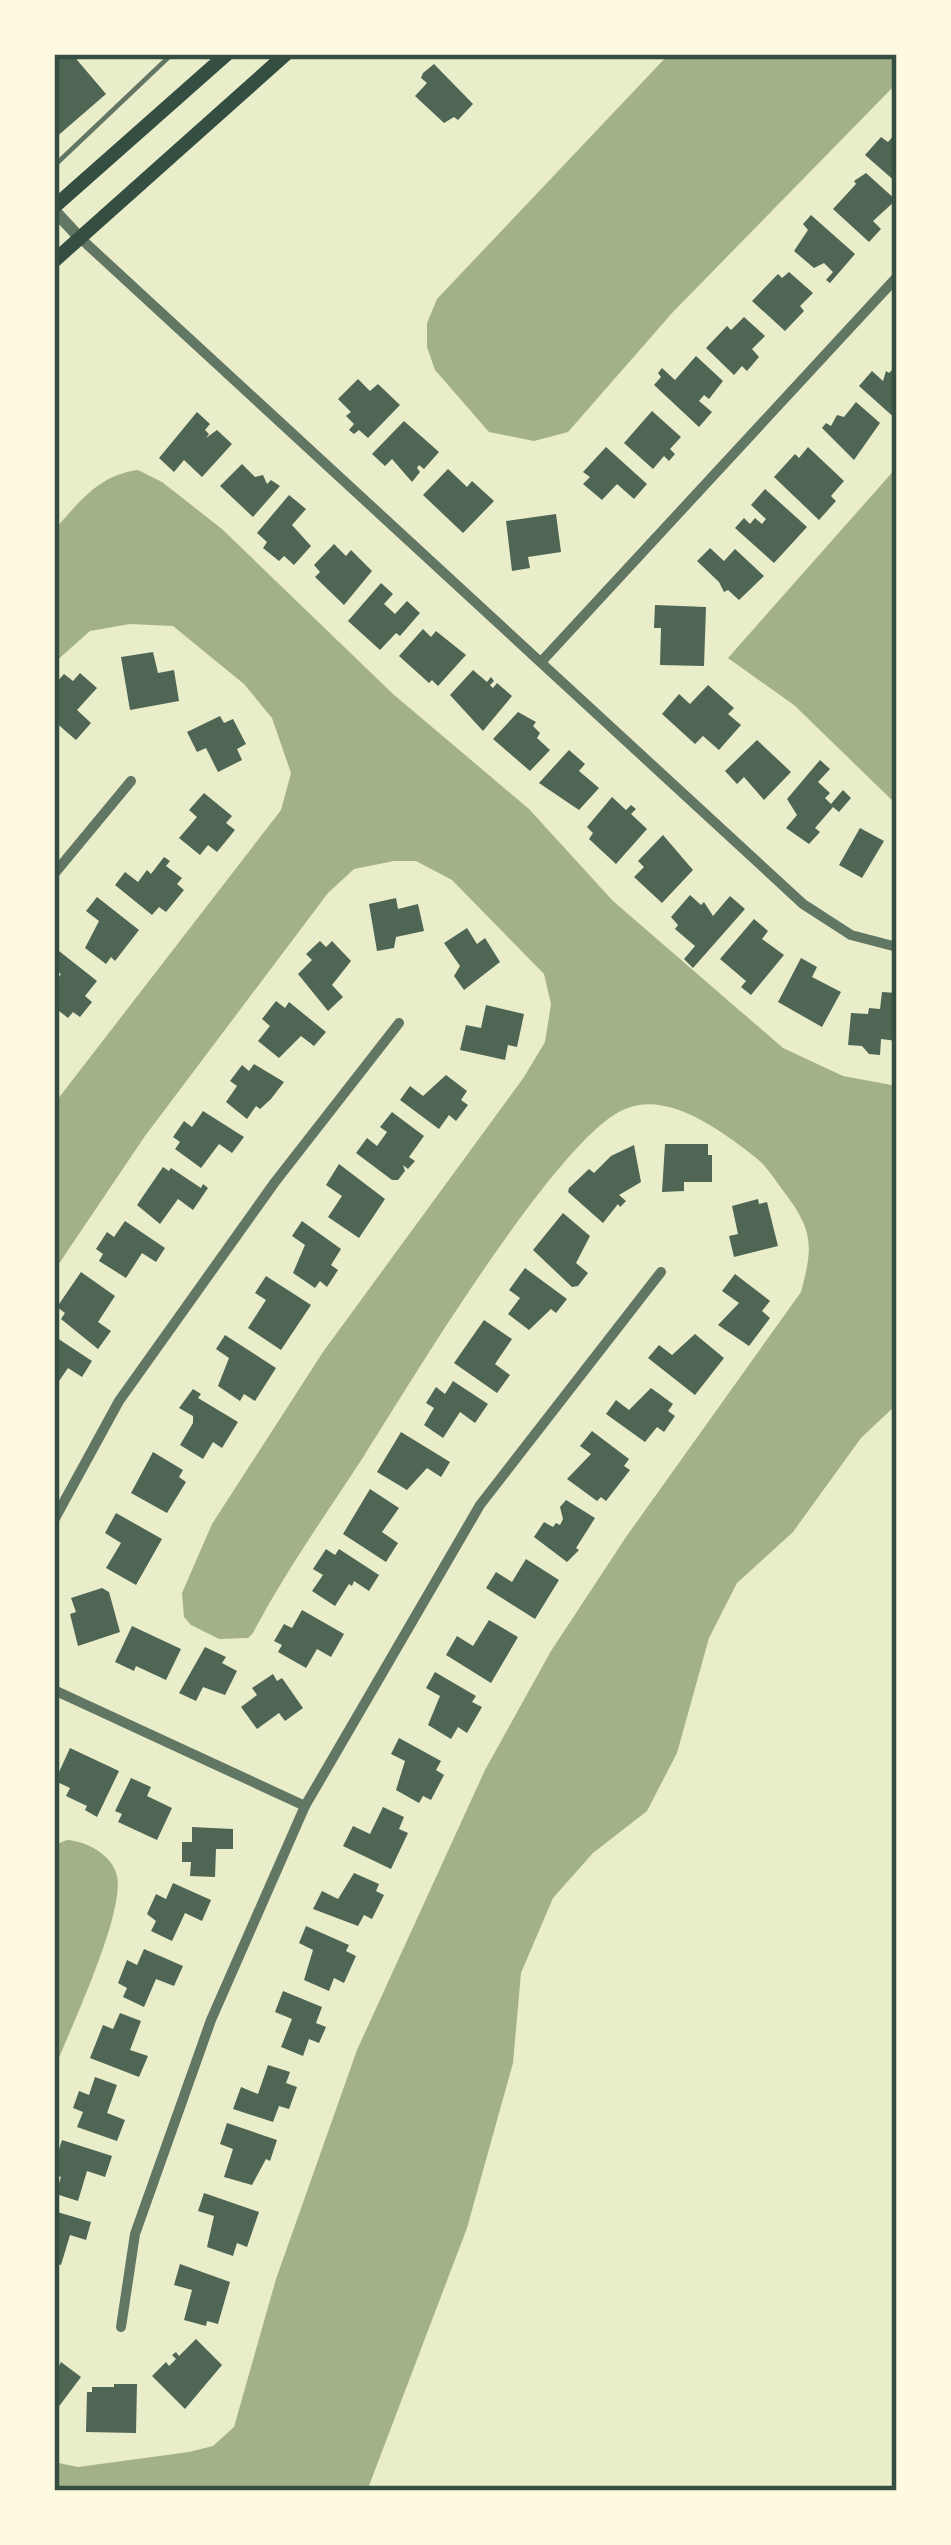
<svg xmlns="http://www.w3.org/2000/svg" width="951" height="2545" viewBox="0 0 951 2545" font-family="'PT Sans',sans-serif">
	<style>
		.water { fill: #a3b18a }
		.building { fill: #4f6655 }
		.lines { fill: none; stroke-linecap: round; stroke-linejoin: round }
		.service { stroke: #617663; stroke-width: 4.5 }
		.minor { stroke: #617663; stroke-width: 10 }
		.tertiary { stroke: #617663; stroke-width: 12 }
		.secondary { stroke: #344e41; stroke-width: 14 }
		.neatline { fill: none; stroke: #344e41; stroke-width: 4.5 }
	</style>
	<rect width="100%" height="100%" fill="#e9edc9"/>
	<g class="water">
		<polygon points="669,54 897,54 897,83 673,312 568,432 534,441 489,432 435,370 427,347 427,323 437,299"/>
		<polygon points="897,467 897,805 794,705 728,658"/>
		<path d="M 138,470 L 162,482 L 222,529 L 393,694 L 529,809 L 613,901 L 783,1048 L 843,1076 L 897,1086 L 897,1404 L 861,1438 L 793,1532 L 737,1583 L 709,1638 L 677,1753 L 647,1811 L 593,1853 L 553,1898 L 521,1973 L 513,2063 L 467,2228 L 367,2491 L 54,2491 L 54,2462 L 78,2467 L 189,2452 L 213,2446 L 234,2427 L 276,2279 L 357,2050 L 485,1770 L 551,1651 L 626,1537 L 801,1292 C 813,1247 814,1231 784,1192 C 775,1180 767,1166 755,1157 C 723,1132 668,1090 625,1109 C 557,1137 409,1385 364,1456 C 326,1514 285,1572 253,1633 L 248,1638 L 219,1639 L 191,1625 L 184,1617 L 182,1593 L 212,1524 L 323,1352 L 524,1077 L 545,1042 L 551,1004 L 544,974 L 452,880 L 416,861 L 394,861 L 354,869 L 328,893 L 145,1136 L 54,1271 L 54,1104 L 281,810 L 291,773 L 272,718 L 244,684 L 173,626 L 130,624 L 90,631 L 54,663 L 54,530 C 80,502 98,475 138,470 Z"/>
		<path d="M 67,1840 C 86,1841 113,1855 117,1876 C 125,1914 70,2029 54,2070 L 54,1845 Z"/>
	</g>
	<g class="building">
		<polygon points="54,54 72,54 106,94 54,139"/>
		<polygon points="434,64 473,104 458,120 454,117 444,123 415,96 427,83 421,78 423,73"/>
		<polygon points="897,132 897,183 865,155 881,137 888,142"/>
		<polygon points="866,173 896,200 873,221 881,229 869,242 833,209 856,184 854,181"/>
		<polygon points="811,215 855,254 830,283 826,280 833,272 824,263 814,268 794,251 808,230 803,224"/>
		<polygon points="789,272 813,293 800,306 804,311 785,331 752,301 778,274 782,278"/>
		<polygon points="744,317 765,336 752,349 759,357 747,371 742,366 734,375 706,348 727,326 731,330"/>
		<polygon points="696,356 723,381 709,399 704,395 699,401 712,412 699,427 654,385 661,377 658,373 662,368 675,380"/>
		<polygon points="897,365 897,420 859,386 872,371 883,381 886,371 889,373"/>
		<polygon points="358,379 370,391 378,384 400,405 368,438 359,430 354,434 349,430 354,424 346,416 351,412 338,399"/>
		<polygon points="856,402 880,423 854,460 822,428 826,423 831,426 837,415 844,417"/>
		<polygon points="652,411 681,437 670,449 675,454 669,461 664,456 653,469 624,443"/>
		<polygon points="197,412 210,424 205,430 209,434 206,438 217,430 232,444 202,477 184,460 174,472 159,458"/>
		<polygon points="404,421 439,452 424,469 419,465 417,468 420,472 412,482 392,459 385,466 372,454"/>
		<polygon points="606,447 647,484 634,499 617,484 602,500 583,484 590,477 583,472"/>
		<polygon points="808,447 844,481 831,496 836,501 819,520 774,477 795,454 799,458"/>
		<polygon points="242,464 255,477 263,475 267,484 271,480 280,486 253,517 220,486"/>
		<polygon points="448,469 467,487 472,481 494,501 463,533 423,495"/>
		<polygon points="765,489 807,527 774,563 735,528 744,518 750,524 755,518 762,524 766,519 751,505"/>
		<polygon points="289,495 306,509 292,525 311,546 294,565 284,556 279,561 263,548 267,542 257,533"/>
		<polygon points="556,514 561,552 528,557 530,568 512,571 506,521"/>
		<polygon points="334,544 346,556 351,550 372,571 344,605 315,577 320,572 314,565"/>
		<polygon points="710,548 724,561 735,549 764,576 739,600 728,590 724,592 719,582 697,561"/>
		<polygon points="381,583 393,594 384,604 395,614 407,601 420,613 400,636 396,633 380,650 348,621"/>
		<polygon points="655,605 706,607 704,666 660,665 661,628 654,628"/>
		<polygon points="423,629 431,637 436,631 466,655 438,686 432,680 429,683 399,656"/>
		<polygon points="153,652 158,673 174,670 179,701 130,710 121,657"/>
		<polygon points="473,670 487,682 491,677 494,681 490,685 493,688 497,683 512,696 483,731 450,695"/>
		<polygon points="80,673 97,688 77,710 91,723 76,740 54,721 54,685 64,674 73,681"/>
		<polygon points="708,685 734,708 728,714 741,725 719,750 703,736 695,744 662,714 679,694 690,704"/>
		<polygon points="518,712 536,722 533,726 540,733 537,738 550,750 530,771 493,739"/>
		<polygon points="220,716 224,723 233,719 246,744 237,749 242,760 218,772 206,748 197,752 187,732"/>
		<polygon points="757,740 791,772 764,800 744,777 737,784 725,771"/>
		<polygon points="569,750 585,764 579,771 599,788 579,810 539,783"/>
		<polygon points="820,760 830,769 818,782 830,793 825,798 831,804 843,790 851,798 839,812 833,807 815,828 820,832 809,844 786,828 797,815 787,799"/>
		<polygon points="204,793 232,816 226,823 235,830 217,852 208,845 200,855 179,838 197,817 189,810"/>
		<polygon points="612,797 626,810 631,805 636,809 631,814 647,829 616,864 589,839 593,833 587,827"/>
		<polygon points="860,828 884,841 862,878 839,865"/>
		<polygon points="663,835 693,870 662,903 634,877 644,867 638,861"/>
		<polygon points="164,857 170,861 166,866 182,878 177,884 184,890 166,912 159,907 152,915 115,885 125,872 138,882 147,870 151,874"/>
		<polygon points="690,895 701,905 704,902 713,916 730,896 745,909 693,968 684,959 695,946 675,929 678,925 671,917"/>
		<polygon points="97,897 139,930 115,961 111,957 106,964 85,948 99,921 86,911"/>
		<polygon points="396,898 398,909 418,904 424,931 396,937 394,948 377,951 369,904"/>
		<polygon points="754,919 768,931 762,939 784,955 751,995 741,987 746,981 720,959"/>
		<polygon points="467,928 477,944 485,938 500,962 464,990 454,976 460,966 444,943"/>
		<polygon points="320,941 326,947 332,941 351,961 332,985 343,997 328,1011 298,974 312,960 306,954"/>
		<polygon points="59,951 97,981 85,996 92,1002 80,1017 73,1012 68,1018 54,1007 54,984 61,974 54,969 54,958"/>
		<polygon points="801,958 817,967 812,977 841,992 822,1027 778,1002"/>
		<polygon points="882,992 897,993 897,1041 881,1039 880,1055 869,1054 862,1046 848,1045 851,1013 868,1014 869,1008 880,1009"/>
		<polygon points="276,1001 285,1008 289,1002 326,1032 314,1046 301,1036 279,1058 258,1041 270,1026 262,1019"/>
		<polygon points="486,1005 524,1014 517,1047 508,1045 505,1060 460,1050 466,1025 481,1028"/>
		<polygon points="254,1064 284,1082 271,1099 260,1109 256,1106 247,1119 226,1102 237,1086 230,1081 242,1065 249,1071"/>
		<polygon points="446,1075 467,1091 461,1100 468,1105 456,1121 449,1115 439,1129 400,1100 410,1086 423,1096"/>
		<polygon points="203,1111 244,1137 232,1153 219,1144 201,1168 175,1149 180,1142 173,1137 184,1121 192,1127"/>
		<polygon points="392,1112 424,1136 409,1157 415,1161 408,1169 403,1165 405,1171 398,1180 392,1180 356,1153 367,1138 377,1146 387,1132 380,1127"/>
		<polygon points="665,1144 708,1144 708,1155 712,1155 712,1182 684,1182 684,1191 662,1192"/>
		<polygon points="634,1145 641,1182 619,1195 626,1201 620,1207 618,1204 603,1223 568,1192 569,1188 589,1169 594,1173 611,1156"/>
		<polygon points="339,1164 385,1199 359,1238 328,1217 342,1196 326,1185"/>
		<polygon points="163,1167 169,1171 171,1168 201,1188 203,1184 208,1188 193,1210 178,1199 160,1224 137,1205"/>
		<polygon points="758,1199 759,1204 767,1202 778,1246 734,1257 729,1236 738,1234 732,1206"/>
		<polygon points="563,1213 590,1236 576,1263 588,1273 578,1286 572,1287 533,1250"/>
		<polygon points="125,1221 165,1248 156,1262 142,1253 126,1278 99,1261 103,1254 96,1249 107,1232 114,1237"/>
		<polygon points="302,1221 341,1249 331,1265 338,1270 327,1287 320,1281 315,1288 293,1273 305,1245 292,1236"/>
		<polygon points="525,1268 567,1299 556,1313 551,1309 529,1330 508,1314 520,1298 509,1290"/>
		<polygon points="81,1272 115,1296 98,1322 111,1331 98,1349 61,1319 65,1313 57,1307"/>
		<polygon points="735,1274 770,1301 762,1311 770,1318 749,1346 718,1325 739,1303 722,1291"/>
		<polygon points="266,1276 311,1305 281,1350 248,1328 266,1300 255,1293"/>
		<polygon points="484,1320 512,1339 495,1364 510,1375 497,1393 454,1363"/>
		<polygon points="695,1334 724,1358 695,1395 648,1358 659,1345 672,1355"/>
		<polygon points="225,1335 276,1368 255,1401 244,1394 240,1401 218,1386 229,1358 216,1349"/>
		<polygon points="54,1336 92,1361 82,1377 68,1368 59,1381 54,1378"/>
		<polygon points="453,1381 488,1404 475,1423 460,1412 443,1438 424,1425 434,1408 426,1403 436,1387 445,1394"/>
		<polygon points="651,1388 673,1404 668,1411 675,1416 664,1432 657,1427 645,1442 606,1414 616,1400 629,1410"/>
		<polygon points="193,1389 201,1394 198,1398 238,1422 222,1448 213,1442 203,1459 180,1445 193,1423 193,1416 179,1408"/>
		<polygon points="592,1431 629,1459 624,1466 630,1470 606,1501 601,1497 597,1501 567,1479 591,1454 580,1446"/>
		<polygon points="401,1432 450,1462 441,1477 427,1468 407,1490 377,1472"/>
		<polygon points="153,1452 183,1470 179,1477 186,1482 167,1513 131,1493"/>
		<polygon points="370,1489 399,1508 382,1532 398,1543 386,1562 343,1534"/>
		<polygon points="566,1500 595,1518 576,1548 579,1550 567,1562 534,1537 544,1522 553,1527 556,1523 560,1525 563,1519 560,1507"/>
		<polygon points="116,1513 162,1539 136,1585 106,1568 121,1543 105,1533"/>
		<polygon points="326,1549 335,1555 339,1549 379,1575 369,1591 354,1581 352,1586 349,1584 335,1606 312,1591 323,1575 313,1569"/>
		<polygon points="526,1559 559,1580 535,1619 486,1588 496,1572 512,1582"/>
		<polygon points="102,1588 109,1592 120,1632 78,1646 70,1614 76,1612 71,1598"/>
		<polygon points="302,1610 344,1634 331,1657 317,1649 306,1668 278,1652 282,1645 274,1641 284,1624 292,1628"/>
		<polygon points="489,1620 518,1637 491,1683 446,1655 457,1636 473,1646"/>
		<polygon points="132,1626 181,1649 166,1680 136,1666 134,1671 115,1662"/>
		<polygon points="205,1647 226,1657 222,1663 237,1671 225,1695 203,1687 196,1701 179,1693"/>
		<polygon points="435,1672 476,1696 472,1702 482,1707 467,1733 458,1727 451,1739 428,1725 440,1696 426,1688"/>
		<polygon points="273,1674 277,1681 282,1678 303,1708 285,1721 279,1713 257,1729 241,1707 257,1695 252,1688"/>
		<polygon points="399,1738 441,1761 436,1770 444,1775 431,1800 423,1796 419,1803 396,1790 405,1761 391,1754"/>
		<polygon points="70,1748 119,1771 97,1817 85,1810 87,1806 66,1796 70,1788 55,1781"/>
		<polygon points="131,1778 151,1787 147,1796 172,1808 157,1840 118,1822 122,1814 115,1811"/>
		<polygon points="383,1807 404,1817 399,1829 408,1833 391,1869 343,1846 353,1826 370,1834"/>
		<polygon points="192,1827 233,1829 233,1849 216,1849 215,1877 190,1876 191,1862 182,1862 182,1842 192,1842"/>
		<polygon points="354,1873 379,1884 376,1891 384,1895 372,1919 364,1915 358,1926 313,1909 322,1891 338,1899"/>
		<polygon points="173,1883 211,1900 202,1921 185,1913 172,1941 151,1931 156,1921 147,1914 156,1894 166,1899"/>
		<polygon points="306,1926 349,1945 346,1951 356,1956 344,1983 334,1978 329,1991 304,1980 313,1950 299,1943"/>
		<polygon points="144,1949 183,1966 174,1986 156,1979 144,2007 123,1997 127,1988 118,1983 127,1960 137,1965"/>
		<polygon points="283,1991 322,2007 316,2023 326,2027 319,2043 309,2039 303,2056 281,2047 292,2019 275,2012"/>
		<polygon points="120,2013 141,2021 130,2050 148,2056 139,2077 90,2058 103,2025 113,2029"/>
		<polygon points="268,2065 290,2072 286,2083 297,2087 289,2109 279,2106 273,2122 233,2109 241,2087 258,2094"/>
		<polygon points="95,2077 117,2085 107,2113 125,2120 117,2141 77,2127 83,2112 73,2108 79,2091 89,2095"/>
		<polygon points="227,2123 277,2140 270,2161 266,2159 252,2185 224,2177 233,2149 220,2144"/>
		<polygon points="62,2140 112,2156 105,2177 87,2171 78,2201 56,2194 61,2177 54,2174 54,2165"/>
		<polygon points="204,2193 259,2212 247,2247 237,2243 233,2256 207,2247 214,2216 198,2211"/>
		<polygon points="54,2211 91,2222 86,2240 70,2235 61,2265 54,2263"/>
		<polygon points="180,2264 230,2282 218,2324 207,2321 206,2326 184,2320 192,2290 174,2285"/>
		<polygon points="196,2339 222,2365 185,2409 152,2376 166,2362 169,2366 176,2359 172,2355 176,2352 179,2356"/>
		<polygon points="54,2362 59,2366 61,2362 81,2377 54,2413"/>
		<polygon points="114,2384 137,2384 136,2433 86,2432 87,2392 92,2392 92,2387 114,2387"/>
	</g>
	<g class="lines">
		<polyline class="service" points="54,166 172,54"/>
		<g class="minor">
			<polyline points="78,236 803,904 851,935 897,947"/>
			<polyline points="541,662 897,277"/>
			<polyline points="54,874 131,781"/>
			<polyline points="54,1520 119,1401 275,1182 399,1023"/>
			<polyline points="54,1690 305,1806"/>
			<polyline points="121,2327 135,2234 211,2020 305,1806 480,1505 661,1272"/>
		</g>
		<polyline class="tertiary" points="54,210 78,236"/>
		<g class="secondary">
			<polyline points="54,207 227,54"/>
			<polyline points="54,261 286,54"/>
		</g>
	</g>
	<rect width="951" height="2545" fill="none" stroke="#fefae0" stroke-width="114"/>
	<rect x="57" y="57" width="837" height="2431" class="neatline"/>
</svg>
